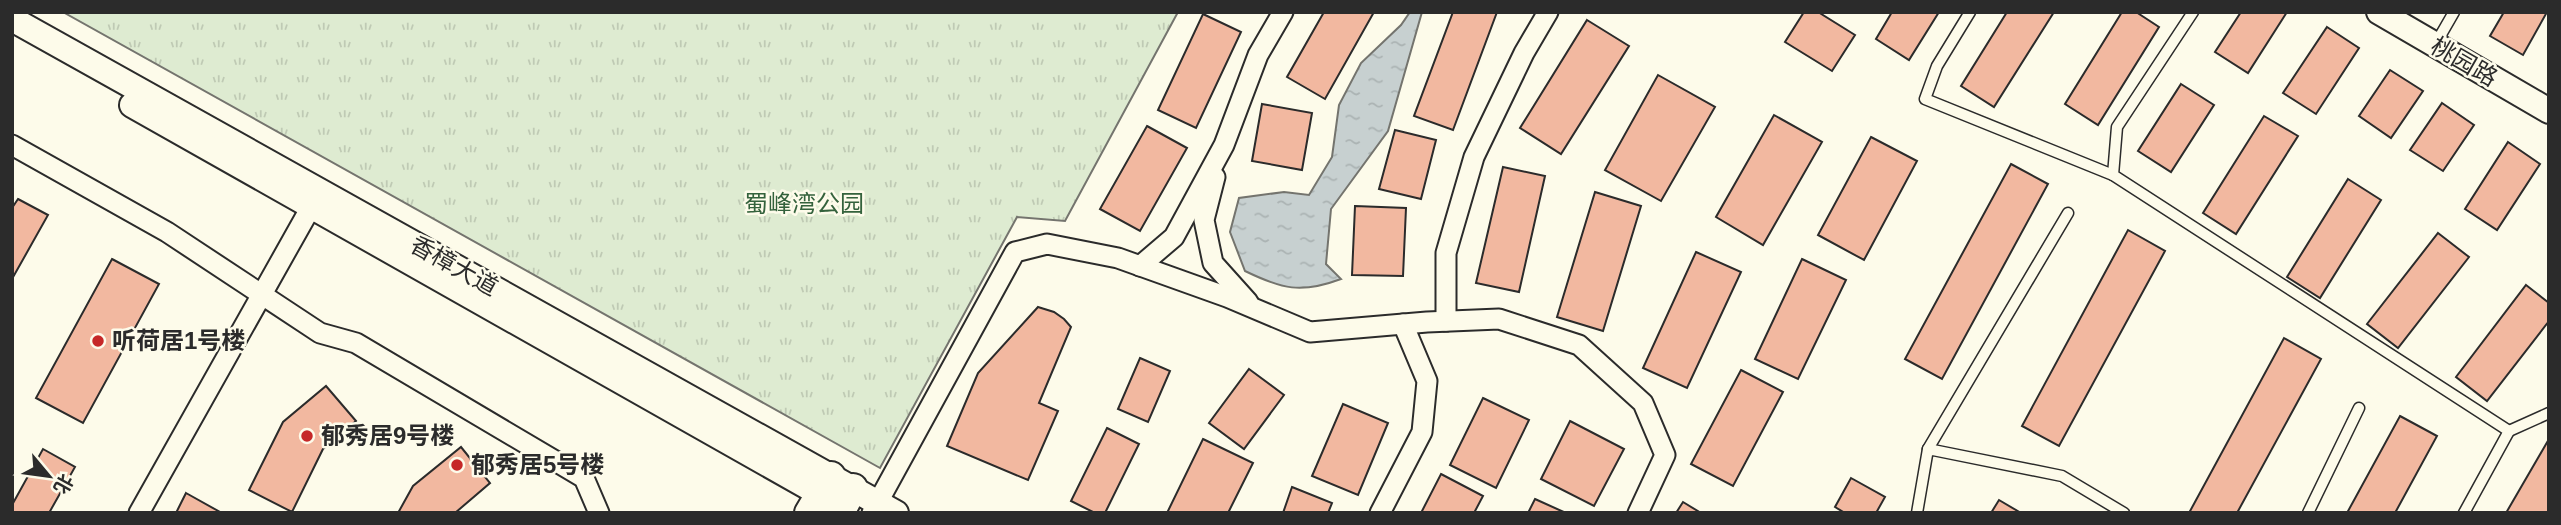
<svg xmlns="http://www.w3.org/2000/svg" width="2561" height="525" viewBox="0 0 2561 525" font-family="Arial,'Noto Sans SC',sans-serif">
	<style>
		.park { fill: url(#park-tufts); stroke: #74746e; stroke-width: 2 }
		.water { fill: url(#water-ripples); stroke: #74746e; stroke-width: 2 }
		.building { fill: #f2b8a0; stroke: #2b2b2b; stroke-width: 2 }
		.lines { fill: none; stroke-linecap: round; stroke-linejoin: round }
		.service-casing { stroke: #2b2b2b; stroke-width: 13 }
		.minor-casing { stroke: #2b2b2b; stroke-width: 23 }
		.tertiary-casing { stroke: #2b2b2b; stroke-width: 28 }
		.secondary-casing { stroke: #2b2b2b; stroke-width: 32 }
		.service { stroke: #fdfbea; stroke-width: 10 }
		.minor { stroke: #fdfbea; stroke-width: 19 }
		.tertiary { stroke: #fdfbea; stroke-width: 24 }
		.secondary { stroke: #fdfbea; stroke-width: 28 }
		.poi-dot { fill: #c62828; stroke: #fdfbea; stroke-width: 2.5 }
		.labels { text-anchor: middle; stroke-width: 5; stroke-linejoin: round; paint-order: stroke }
		.street-label { font-size: 24px; fill: #2b2b2b; stroke: #fdfbea }
		.park-label { font-size: 24px; fill: #34623c; stroke: #fdfbea }
		.poi-label { font-size: 24px; font-weight: bold; fill: #2b2b2b; stroke: #fdfbea; text-anchor: start }
	</style>
	<defs>
		<pattern id="park-tufts" width="24" height="20" patternUnits="userSpaceOnUse" patternTransform="scale(1.75)"><rect width="24" height="20" fill="#deebd1"/><path d="M3 7l-1-3M5 7V3M7 7l1-3M15 17l-1-3M17 17v-4M19 17l1-3" fill="none" stroke="#bfcab4"/></pattern>
		<pattern id="water-ripples" width="26" height="14" patternUnits="userSpaceOnUse" patternTransform="scale(1.75)"><rect width="26" height="14" fill="#c7d0d0"/><path d="M2 4q2-2 4 0t4 0M15 11q2-2 4 0t4 0" fill="none" stroke="#abb3b3"/></pattern>
	</defs>
	<rect width="100%" height="100%" fill="#fdfbea"/>
	<polygon class="park" points="63,12 1178,12 1065,221 1017,217 880,468"/>
	<path class="water" d="M 1410,12 L 1422,12 L 1388,131 L 1331,209 L 1326,264 L 1341,279 C 1301,294 1282,289 1245,271 L 1230,232 L 1239,198 L 1284,192 L 1309,195 L 1332,157 L 1339,105 L 1361,63 L 1401,25 Z"/>
	<g class="building">
		<polygon points="1324,12 1374,12 1325,99 1287,77"/>
		<polygon points="1453,12 1497,12 1453,130 1414,116"/>
		<polygon points="1804,12 1818,12 1855,35 1832,71 1785,42"/>
		<polygon points="1892,12 1939,12 1909,60 1876,39"/>
		<polygon points="2007,12 2054,12 1994,107 1961,86"/>
		<polygon points="2122,12 2136,12 2159,27 2098,125 2065,104"/>
		<polygon points="2241,12 2287,12 2248,73 2215,52"/>
		<polygon points="2504,12 2547,12 2523,55 2490,36"/>
		<polygon points="1203,14 1241,32 1196,128 1158,110"/>
		<polygon points="1587,20 1629,46 1561,154 1520,128"/>
		<polygon points="2327,27 2359,48 2316,114 2283,93"/>
		<polygon points="2390,70 2423,91 2391,138 2359,116"/>
		<polygon points="1658,75 1715,107 1661,201 1605,170"/>
		<polygon points="2181,84 2214,105 2171,172 2138,151"/>
		<polygon points="2442,103 2474,125 2443,171 2410,150"/>
		<polygon points="1262,104 1312,113 1302,170 1252,161"/>
		<polygon points="1774,115 1822,142 1763,245 1716,217"/>
		<polygon points="2264,116 2298,136 2236,234 2203,213"/>
		<polygon points="1147,126 1187,148 1140,231 1100,209"/>
		<polygon points="1395,130 1436,140 1421,199 1379,189"/>
		<polygon points="1871,137 1917,161 1864,260 1818,235"/>
		<polygon points="2508,142 2540,164 2497,230 2465,209"/>
		<polygon points="2011,164 2048,184 1942,379 1905,359"/>
		<polygon points="1503,167 1545,176 1519,292 1476,283"/>
		<polygon points="2348,179 2381,200 2320,298 2287,277"/>
		<polygon points="1595,192 1641,206 1603,331 1557,317"/>
		<polygon points="18,199 48,215 12,279 12,208"/>
		<polygon points="1355,206 1406,208 1403,276 1352,275"/>
		<polygon points="2128,230 2165,251 2059,446 2022,426"/>
		<polygon points="2438,233 2469,257 2398,348 2367,324"/>
		<polygon points="1696,252 1741,272 1687,388 1643,368"/>
		<polygon points="112,259 159,284 83,423 36,398"/>
		<polygon points="1802,259 1846,280 1798,379 1755,359"/>
		<polygon points="2526,285 2549,303 2549,321 2487,401 2456,377"/>
		<polygon points="1038,307 1054,312 1064,319 1071,327 1039,403 1058,411 1028,480 947,446 978,373"/>
		<polygon points="2284,338 2321,359 2237,513 2189,513"/>
		<polygon points="1140,358 1170,371 1148,422 1118,409"/>
		<polygon points="1249,369 1284,395 1244,449 1209,423"/>
		<polygon points="1741,370 1783,392 1733,486 1691,464"/>
		<polygon points="326,386 356,421 323,449 292,512 249,490 283,422"/>
		<polygon points="1483,398 1529,420 1496,488 1450,465"/>
		<polygon points="1343,404 1388,423 1358,495 1312,476"/>
		<polygon points="2400,416 2437,436 2395,513 2347,513"/>
		<polygon points="1570,421 1624,449 1594,506 1541,479"/>
		<polygon points="1107,428 1139,444 1105,513 1095,513 1071,501"/>
		<polygon points="1203,439 1253,463 1228,513 1167,513"/>
		<polygon points="2549,439 2549,513 2506,513"/>
		<polygon points="461,447 490,483 455,513 398,513 413,486"/>
		<polygon points="43,449 75,467 49,513 12,513 12,505"/>
		<polygon points="1441,474 1483,496 1474,513 1421,513"/>
		<polygon points="1851,478 1885,497 1876,513 1845,513 1835,507"/>
		<polygon points="1292,487 1332,503 1328,513 1283,513"/>
		<polygon points="186,493 220,512 219,513 176,513"/>
		<polygon points="1535,499 1566,513 1528,513"/>
		<polygon points="1999,500 2021,513 1991,513"/>
		<polygon points="1683,502 1701,513 1676,513"/>
	</g>
	<g class="lines">
		<g class="service-casing">
			<g id="service">
				<polyline points="1970,12 1937,66 1925,99 2113,175"/>
				<polyline points="2193,12 2117,127 2113,175 2509,431 2464,513"/>
				<polyline points="2435,45 2454,12"/>
				<polyline points="2509,431 2549,413"/>
				<polyline points="1928,449 2068,213"/>
				<polyline points="1917,513 1928,449 2062,476 2124,513"/>
				<polyline points="2308,513 2359,408"/>
			</g>
		</g>
		<g class="minor-casing">
			<g id="minor">
				<polyline points="12,145 167,232 320,333 356,343 584,478 599,513"/>
				<polyline points="1215,177 1204,220 1213,263 1248,302"/>
				<polyline points="1140,266 1174,237 1224,145 1258,55 1283,12"/>
				<polyline points="1446,321 1446,253 1474,157 1524,53 1548,12"/>
				<polyline points="139,513 311,207"/>
				<polyline points="872,513 1015,252 1047,244 1118,258 1227,297 1310,332 1427,322 1499,319 1579,345 1643,403 1665,455 1638,513"/>
				<polyline points="1380,513 1422,432 1427,381 1403,324"/>
			</g>
		</g>
		<g class="tertiary-casing">
			<g id="tertiary">
				<polyline points="2379,12 2549,111"/>
				<polyline points="12,19 896,513"/>
				<polyline points="132,105 838,504"/>
			</g>
		</g>
		<g class="secondary-casing">
			<g id="secondary">
				<polyline points="809,513 831,476"/>
				<polyline points="840,513 853,488"/>
			</g>
		</g>
		<use href="#service" class="service"/>
		<use href="#minor" class="minor"/>
		<use href="#tertiary" class="tertiary"/>
		<use href="#secondary" class="secondary"/>
	</g>
	<g class="poi-dot">
		<circle cx="98" cy="341" r="7"/>
		<circle cx="307" cy="436" r="7"/>
		<circle cx="457" cy="465" r="7"/>
	</g>
	<g class="labels">
		<g class="street-label">
			<text transform="translate(2464 62) rotate(30)" y="8">桃园路</text>
			<text transform="translate(454 266) rotate(29)" y="8">香樟大道</text>
		</g>
		<g class="park-label">
			<text x="804" y="212">蜀峰湾公园</text>
		</g>
		<g class="poi-label">
			<text x="112" y="349">听荷居1号楼</text>
			<text x="321" y="444">郁秀居9号楼</text>
			<text x="471" y="473">郁秀居5号楼</text>
		</g>
	</g>
	<rect width="2561" height="525" fill="none" stroke="#2b2b2b" stroke-width="28"/>
	<g transform="translate(49 476) rotate(119)" stroke="#fdfbea" stroke-width="5" paint-order="stroke">
	<path d="M0-5L12 26L0 18L-12 26Z" fill="#2b2b2b"/>
	<text y="-10" font-size="19" font-weight="bold" text-anchor="middle" fill="#2b2b2b">北</text>
	</g>
</svg>
